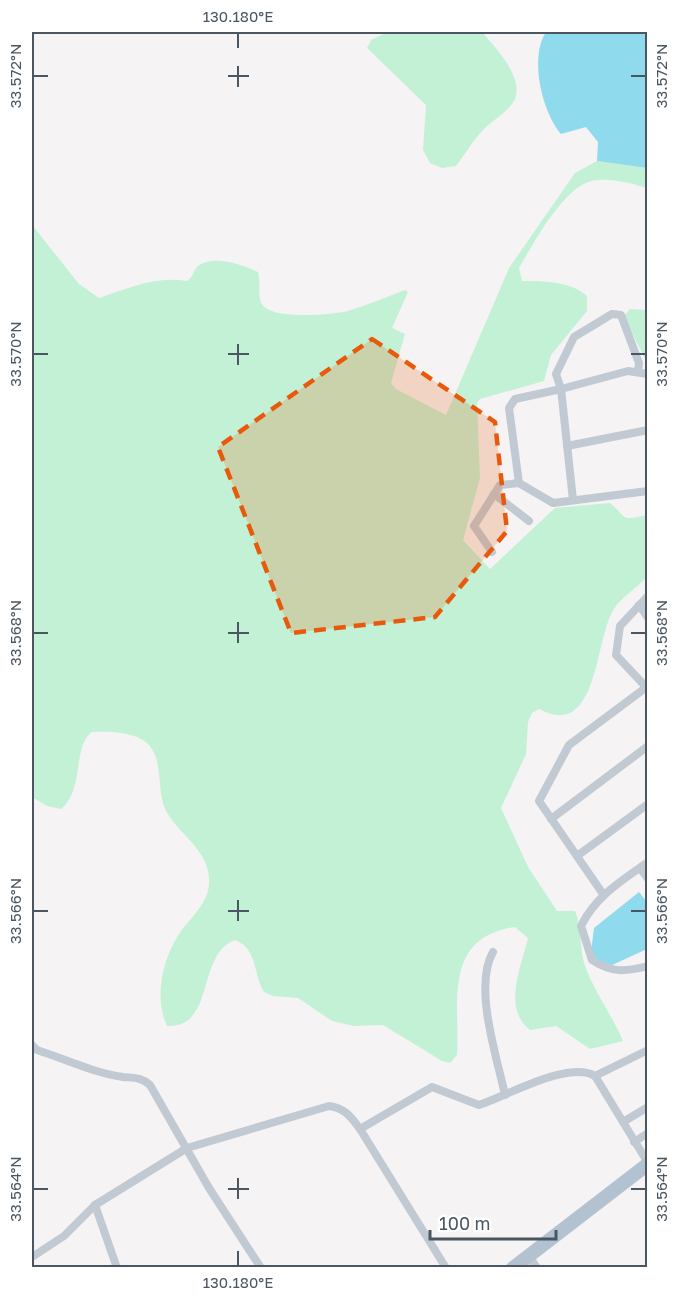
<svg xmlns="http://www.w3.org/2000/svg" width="679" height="1299" viewBox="0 0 679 1299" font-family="'Golos Text',sans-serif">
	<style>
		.green { fill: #c3f1d5 }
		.water { fill: #90daee }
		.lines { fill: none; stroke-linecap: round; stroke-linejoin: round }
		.street { stroke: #c1cad2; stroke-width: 8 }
		.primary { stroke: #b3c2d1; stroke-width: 14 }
		.marked { fill: #e8590c; fill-opacity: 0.2; stroke: #e8590c; stroke-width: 4.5; stroke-dasharray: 12 8; stroke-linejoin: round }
		.ticks { fill: none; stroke: #4a5661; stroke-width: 2 }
		.neatline { fill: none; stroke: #4a5661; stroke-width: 2 }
		.ticks-label { font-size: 15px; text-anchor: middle; fill: #4a5661 }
	</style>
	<rect width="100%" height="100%" fill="#f5f3f3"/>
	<g class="green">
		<path d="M 388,32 L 482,32 C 495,47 529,82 512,104 C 505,113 493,120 484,129 C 473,140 466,153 456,166 L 442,168 L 430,163 L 423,150 L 426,105 L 367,48 L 371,40 Z"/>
		<path d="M 597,161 L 647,168 L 647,188 C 632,183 604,176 588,182 C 561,192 533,244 519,268 L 522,281 C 544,281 570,281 587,296 L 587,311 L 551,355 L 544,381 L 480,399 L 477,403 L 480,478 L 463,540 L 490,569 L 555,508 L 610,503 C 629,519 619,521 647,515 L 647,576 C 638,588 622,596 614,609 C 594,639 599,741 539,709 L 532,713 L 528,722 L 526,754 L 501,808 L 528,867 L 557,911 L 575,911 C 582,927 579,948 585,966 C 595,993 612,1015 623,1041 L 590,1049 L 556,1026 L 530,1030 C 502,1008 521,968 528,938 L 515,927 C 442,938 460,1003 457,1055 L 450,1063 L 442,1061 L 383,1025 L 354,1026 L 332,1021 L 298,998 L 273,996 L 264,992 C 253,974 258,949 235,940 C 196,954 216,1028 167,1026 C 154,998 162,960 179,934 C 190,918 208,904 209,884 C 211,851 181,837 166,811 C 156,791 164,762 149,745 C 138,732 108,731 92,732 C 72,746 85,789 61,809 L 47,806 L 32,797 L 32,225 L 79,284 L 99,298 C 130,288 154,276 187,281 C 194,277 193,270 198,266 C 214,254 243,265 258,272 C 261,281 257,296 262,304 C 270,320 332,315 348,311 C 367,305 386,297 405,290 L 408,292 L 392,328 L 405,334 L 391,383 L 396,389 L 446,415 L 509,268 L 575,173 Z"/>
		<polygon points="630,309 647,310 647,363 624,316"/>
	</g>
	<g class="water">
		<path d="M 546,32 L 635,32 L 647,35 L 647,168 L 597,161 L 598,142 L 586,127 L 561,134 C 542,112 529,57 546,32 Z"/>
		<polygon points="639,892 647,902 647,949 610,966 599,962 591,952 594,928"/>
	</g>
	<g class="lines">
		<g class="street">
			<polyline points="567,446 648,430"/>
			<polyline points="519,483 509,408 515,399 561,389 556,374 574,337 612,314 621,315 639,363 638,372"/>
			<polyline points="494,494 529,521"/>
			<polyline points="573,500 561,389 628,371 648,374"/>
			<polyline points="492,552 474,526 500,485 519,483 553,503 648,491"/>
			<polyline points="639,605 648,618"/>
			<polyline points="646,687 616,655 620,626 648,596"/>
			<polyline points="551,819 648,746"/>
			<polyline points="577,856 648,804"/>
			<path d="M 648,862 C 621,881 596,896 581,926 L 592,960 C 612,973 625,972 648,966"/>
			<polyline points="640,868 648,879"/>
			<polyline points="603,894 539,801 569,745 648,686"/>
			<path d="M 493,952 C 473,987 497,1057 505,1095"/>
			<path d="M 32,1045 L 37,1050 C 65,1059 94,1073 123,1077 C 134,1078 141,1077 150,1085 L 209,1188 L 261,1268"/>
			<polyline points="595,1076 648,1050"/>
			<polyline points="623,1122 648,1107"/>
			<path d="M 360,1129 L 432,1087 L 479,1105 C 507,1096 569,1060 595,1076 L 648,1163"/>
			<polyline points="634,1142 648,1133"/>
			<polyline points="95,1205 117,1268"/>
			<polyline points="529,1256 537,1268"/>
			<path d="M 32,1257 L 64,1236 L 95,1205 L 187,1148 L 329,1106 C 345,1108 351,1117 360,1129 L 446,1268"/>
		</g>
		<polyline class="primary" points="513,1268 648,1164"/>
	</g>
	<path class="marked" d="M 372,339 L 495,422 L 507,531 L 435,617 L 291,633 L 218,447 Z"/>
	<path class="ticks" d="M 238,33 L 238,48M 238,66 L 238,87M 33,76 L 48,76M 228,76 L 249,76M 631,76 L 646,76M 238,344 L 238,365M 33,354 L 48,354M 228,354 L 249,354M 631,354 L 646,354M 238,622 L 238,643M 33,633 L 48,633M 228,633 L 249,633M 631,633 L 646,633M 238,900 L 238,921M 33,911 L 48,911M 228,911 L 249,911M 631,911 L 646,911M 238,1178 L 238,1199M 33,1189 L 48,1189M 228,1189 L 249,1189M 631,1189 L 646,1189M 238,1251 L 238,1266"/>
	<rect width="679" height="1299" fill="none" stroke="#ffffff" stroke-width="66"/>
	<path d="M430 1230v9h126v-9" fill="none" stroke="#4a5661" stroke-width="3"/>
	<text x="439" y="1230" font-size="18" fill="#4a5661" stroke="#ffffff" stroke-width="4.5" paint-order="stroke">100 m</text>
	<rect x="33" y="33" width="613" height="1233" class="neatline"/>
	<g class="ticks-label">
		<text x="238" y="22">130.180°E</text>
		<text transform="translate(16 76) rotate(-90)" y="5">33.572°N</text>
		<text transform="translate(662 76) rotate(-90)" y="5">33.572°N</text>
		<text transform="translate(16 354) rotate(-90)" y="5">33.570°N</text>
		<text transform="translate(662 354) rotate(-90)" y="5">33.570°N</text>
		<text transform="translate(16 633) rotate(-90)" y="5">33.568°N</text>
		<text transform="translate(662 633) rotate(-90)" y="5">33.568°N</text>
		<text transform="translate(16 911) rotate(-90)" y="5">33.566°N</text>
		<text transform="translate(662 911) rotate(-90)" y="5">33.566°N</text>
		<text transform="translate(16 1189) rotate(-90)" y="5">33.564°N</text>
		<text transform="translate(662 1189) rotate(-90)" y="5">33.564°N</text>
		<text x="238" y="1288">130.180°E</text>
	</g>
</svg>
